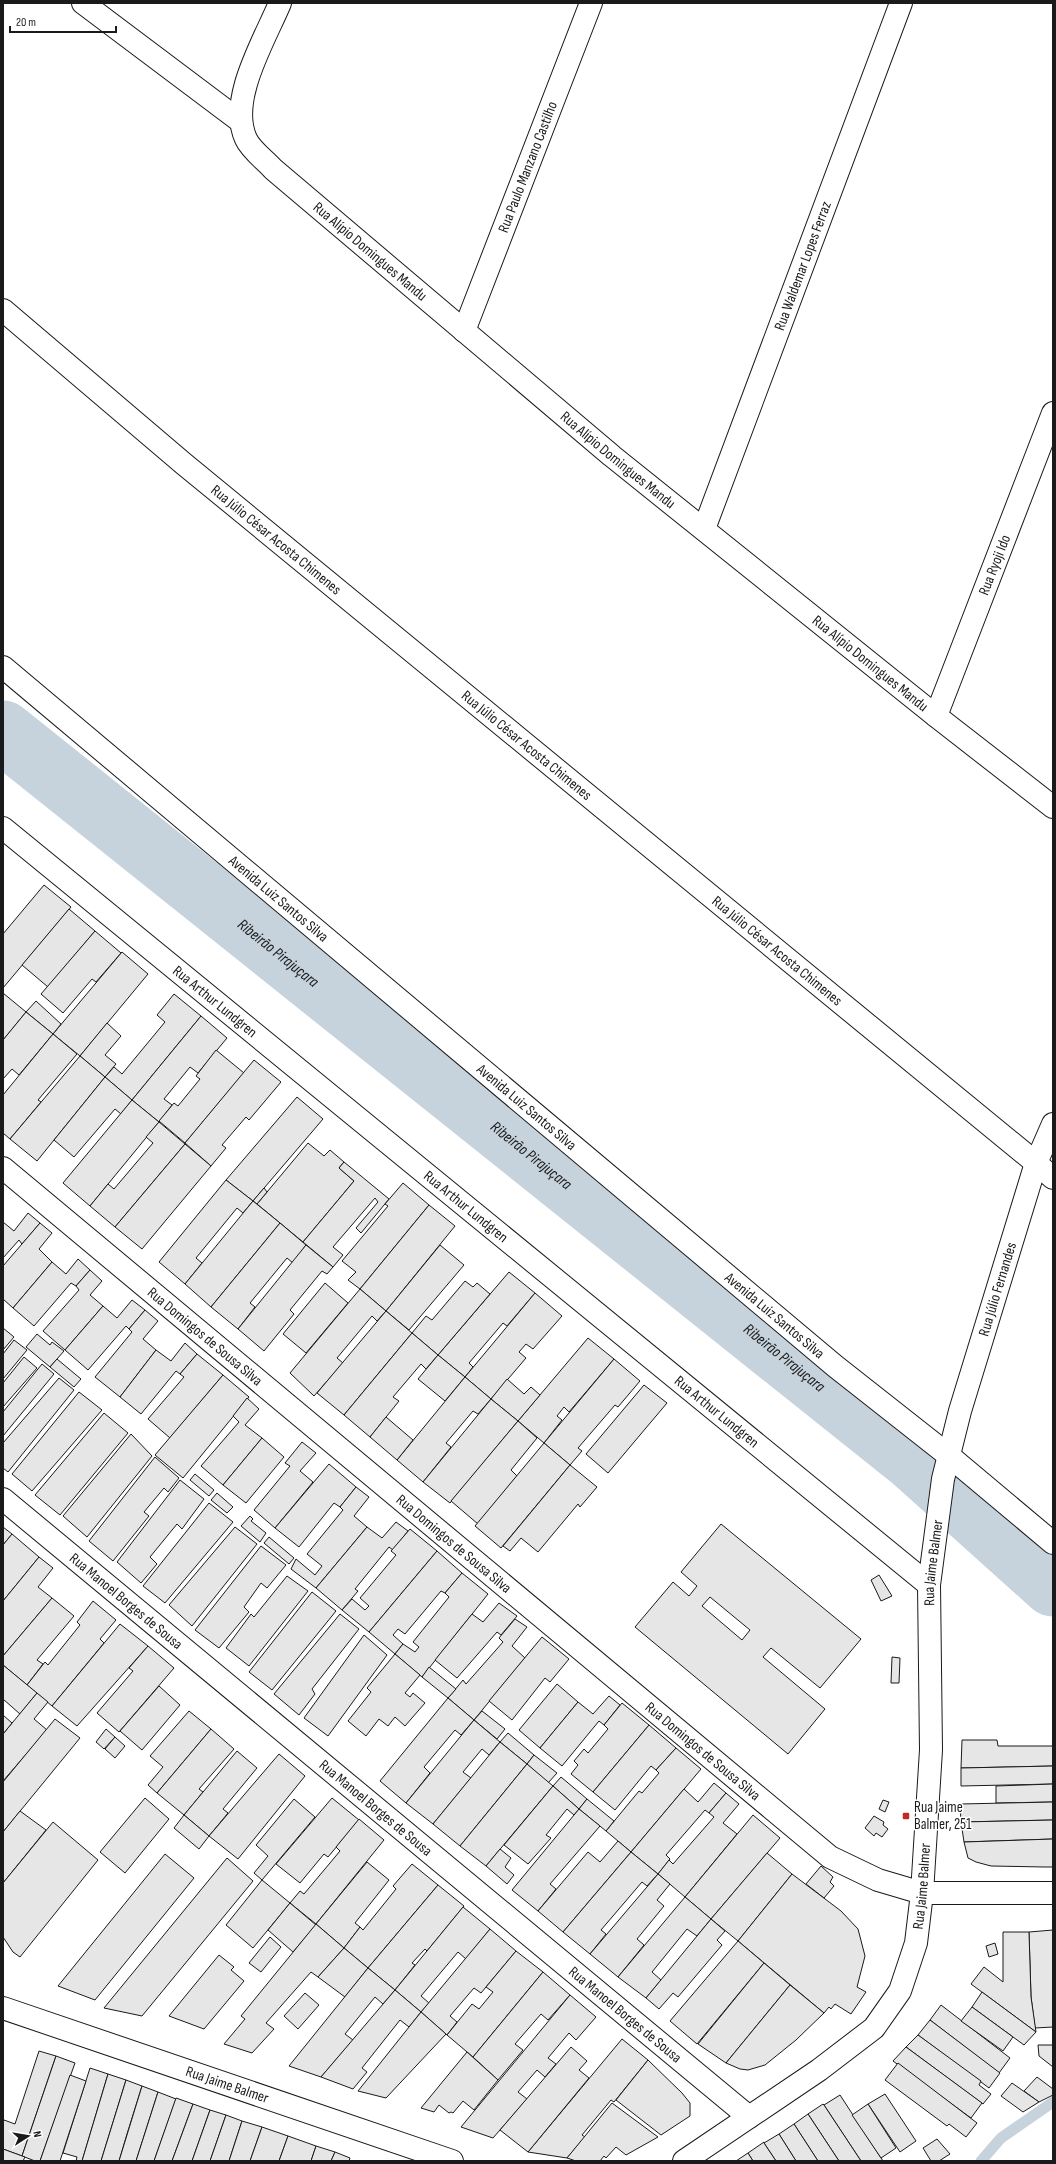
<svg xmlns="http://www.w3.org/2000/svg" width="1056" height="2164" viewBox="0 0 1056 2164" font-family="'Sofia Sans Condensed',sans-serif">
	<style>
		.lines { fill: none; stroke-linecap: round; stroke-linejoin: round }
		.stream { stroke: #c6d2dc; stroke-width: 11 }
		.river { stroke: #c6d2dc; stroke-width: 63 }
		.building { fill: #e6e6e6; stroke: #1a1a1a; fill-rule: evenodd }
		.minor-casing { stroke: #1a1a1a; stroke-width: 24 }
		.tertiary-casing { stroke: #1a1a1a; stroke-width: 24 }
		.minor { stroke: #fff; stroke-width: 22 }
		.tertiary { stroke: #fff; stroke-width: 22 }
		.poi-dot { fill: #c62828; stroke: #fff; stroke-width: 1.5 }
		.labels { text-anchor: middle; stroke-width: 3; stroke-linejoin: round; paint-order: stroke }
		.street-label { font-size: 15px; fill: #1a1a1a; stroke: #fff }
		.poi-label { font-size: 15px; fill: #1a1a1a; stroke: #fff; text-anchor: start }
		.water-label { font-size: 16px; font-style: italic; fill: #1a1a1a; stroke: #fff }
	</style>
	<rect width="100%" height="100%" fill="#fff"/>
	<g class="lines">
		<polyline class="stream" points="981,2161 1001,2138 1053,2102"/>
		<path class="river" id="s1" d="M 3,732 L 915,1461 L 1053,1585"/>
	</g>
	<g class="building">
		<polygon points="44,885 71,907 3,988 3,934"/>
		<polygon points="69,909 95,931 48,987 22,965"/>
		<polygon points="95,931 121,953 96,982 92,979 63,1013 41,994"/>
		<polygon points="122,952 148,974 80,1056 53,1034"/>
		<polygon points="3,993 26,1012 4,1039 3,1038"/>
		<polygon points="174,994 201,1016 132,1100 105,1077 114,1067 122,1074 165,1022 157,1015"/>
		<polygon points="36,1001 61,1024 53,1034 26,1012"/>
		<polygon points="26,1012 53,1034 19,1075 12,1069 3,1079 3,1040"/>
		<polygon points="201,1016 227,1038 198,1073 190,1067 164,1099 172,1105 159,1122 132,1100"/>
		<polygon points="107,1023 121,1036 105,1055 116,1064 105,1077 80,1056"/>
		<polygon points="53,1034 77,1054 38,1100 41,1102 10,1139 3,1133 3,1095"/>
		<polygon points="216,1050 244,1073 185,1143 159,1121 174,1103 178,1106 200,1079 196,1076"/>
		<polygon points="80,1056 105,1077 37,1161 10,1139"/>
		<polygon points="254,1060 281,1082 249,1120 246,1117 222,1145 226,1148 211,1166 185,1143"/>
		<polygon points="105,1077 132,1100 121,1114 115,1109 74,1157 54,1140"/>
		<polygon points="297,1097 323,1119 253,1201 226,1180"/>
		<polygon points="132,1100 159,1122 90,1206 63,1183"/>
		<polygon points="159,1122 185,1144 115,1227 90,1206 108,1184 114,1189 153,1143 146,1137"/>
		<polygon points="308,1143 324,1156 330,1150 344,1162 339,1168 354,1181 303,1242 257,1204"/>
		<polygon points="185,1144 211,1166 142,1249 115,1227"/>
		<polygon points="344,1162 389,1199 361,1233 356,1228 378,1202 375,1198 333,1247 343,1255 333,1267 303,1242 354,1181 339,1168"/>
		<polygon points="226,1180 253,1201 243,1213 237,1208 196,1258 202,1263 185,1284 159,1262"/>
		<polygon points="403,1183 429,1205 360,1289 348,1280 356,1272 342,1261 388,1206 385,1204"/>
		<polygon points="264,1188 267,1192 257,1204 253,1201"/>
		<polygon points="253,1201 280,1223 211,1307 185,1284"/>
		<polygon points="429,1205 455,1226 386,1311 360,1289"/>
		<polygon points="28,1213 40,1223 22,1244 19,1240 3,1258 3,1222 14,1231"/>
		<polygon points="40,1223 52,1233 39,1249 52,1262 13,1308 3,1299 3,1266"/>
		<polygon points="280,1223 306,1245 293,1263 287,1258 250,1303 255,1307 238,1329 211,1307"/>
		<polygon points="306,1245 333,1267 327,1274 322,1271 290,1310 294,1314 264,1351 238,1329"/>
		<polygon points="440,1245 464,1265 409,1330 386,1311"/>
		<polygon points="78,1259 90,1270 76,1286 71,1283 34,1326 13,1308 52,1262 66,1274"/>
		<polygon points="90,1270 102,1281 90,1295 103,1306 65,1350 43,1331 79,1290 76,1286"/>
		<polygon points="509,1272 535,1293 507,1326 503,1323 469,1363 473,1367 465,1377 438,1355"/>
		<polygon points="465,1281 473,1287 477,1283 490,1294 438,1355 412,1333 426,1316 432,1320"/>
		<polygon points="325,1283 348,1303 306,1353 283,1334"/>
		<polygon points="360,1289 386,1311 377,1321 372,1316 337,1358 343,1363 314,1396 290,1373"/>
		<polygon points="535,1293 562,1316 533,1349 526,1344 519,1352 526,1358 491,1399 465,1377"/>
		<polygon points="132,1300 145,1310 129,1329 126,1326 88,1370 65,1350 103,1306 117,1318"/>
		<polygon points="145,1310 158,1321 143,1339 156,1350 120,1397 95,1377 132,1332 129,1329"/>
		<polygon points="386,1311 412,1333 344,1415 317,1393"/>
		<polygon points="3,1328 14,1337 3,1350"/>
		<polygon points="412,1333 438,1355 426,1369 421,1364 393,1397 399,1401 370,1437 344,1415"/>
		<polygon points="37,1334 50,1345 52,1342 64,1351 50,1367 26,1347"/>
		<polygon points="588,1338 614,1359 569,1412 564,1407 557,1416 562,1420 544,1443 518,1421"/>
		<polygon points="14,1340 27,1350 3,1379 3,1354"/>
		<polygon points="185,1343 197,1354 180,1374 176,1371 141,1414 120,1397 156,1350 171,1361"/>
		<polygon points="197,1354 223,1375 170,1438 148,1419 184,1377 180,1374"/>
		<polygon points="438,1355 465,1377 445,1401 418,1379"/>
		<polygon points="24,1357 37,1368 3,1407 3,1383"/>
		<polygon points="57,1359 81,1379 74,1387 50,1367"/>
		<polygon points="614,1359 640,1381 618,1407 615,1405 578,1448 582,1451 570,1465 544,1443"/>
		<polygon points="42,1364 54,1374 3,1436 3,1412"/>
		<polygon points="223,1375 249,1397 183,1478 155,1455"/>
		<polygon points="465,1377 491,1399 478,1414 473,1411 446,1443 451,1447 423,1482 397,1460"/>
		<polygon points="59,1378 74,1390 8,1472 3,1468 3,1443"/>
		<polygon points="507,1379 524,1394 531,1387 540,1395 518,1421 491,1399"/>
		<polygon points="644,1385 667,1403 608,1473 586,1454"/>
		<polygon points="79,1392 102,1410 32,1491 12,1474"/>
		<polygon points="247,1398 259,1409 245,1425 262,1438 223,1485 201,1466 239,1422 233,1416"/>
		<polygon points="491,1399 518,1421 450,1503 423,1482"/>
		<polygon points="104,1413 128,1433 60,1515 35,1495"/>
		<polygon points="386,1417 413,1440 397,1460 370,1437"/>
		<polygon points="518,1421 537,1438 511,1470 517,1476 478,1524 451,1501"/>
		<polygon points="131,1434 152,1456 87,1537 63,1516"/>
		<polygon points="262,1438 284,1457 246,1503 223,1485"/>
		<polygon points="302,1442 316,1453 300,1471 313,1482 275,1528 254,1510 290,1466 285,1463"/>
		<polygon points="544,1443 570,1465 501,1548 475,1526"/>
		<polygon points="155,1457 179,1478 168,1492 164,1488 144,1512 149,1516 113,1561 89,1541"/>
		<polygon points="329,1464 356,1487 340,1507 334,1503 299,1547 275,1528"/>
		<polygon points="570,1465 597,1487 580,1507 578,1504 538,1552 521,1538 510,1551 503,1546"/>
		<polygon points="195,1474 214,1490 209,1496 190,1480"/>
		<polygon points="180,1480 204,1499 182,1529 177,1524 150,1557 157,1564 141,1583 117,1562"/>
		<polygon points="356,1487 369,1497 354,1516 367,1527 316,1588 291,1569 296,1559 315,1575 322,1566 307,1554 343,1510 340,1507"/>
		<polygon points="217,1493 233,1507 227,1513 211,1500"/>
		<polygon points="209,1503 233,1522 165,1603 143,1586"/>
		<polygon points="250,1516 253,1519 251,1521 266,1533 260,1542 241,1526"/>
		<polygon points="396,1522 408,1531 393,1550 389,1547 355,1589 358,1591 342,1610 316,1588 367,1527 382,1538"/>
		<path d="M 721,1524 L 861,1639 L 820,1688 L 771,1648 L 763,1657 L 825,1709 L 788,1754 L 635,1627 L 673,1582 L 689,1596 L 697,1586 L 681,1572 ZM 710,1597 L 750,1630 L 742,1640 L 702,1606 Z"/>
		<polygon points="3,1527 12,1534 3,1545"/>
		<polygon points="235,1527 257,1544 192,1626 169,1605"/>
		<polygon points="410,1529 437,1551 369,1632 342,1610 352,1599 365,1610 369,1606 360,1598 396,1555 391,1551"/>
		<polygon points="12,1534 39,1557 3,1601 3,1545"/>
		<polygon points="269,1537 294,1558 289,1564 264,1543"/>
		<polygon points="261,1546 286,1565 267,1588 261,1583 244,1607 249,1612 219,1648 195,1630"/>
		<polygon points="437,1551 462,1573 445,1593 441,1591 405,1634 398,1629 393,1635 403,1644 395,1654 369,1632"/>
		<polygon points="39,1557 53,1568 38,1587 52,1598 3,1656 3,1601"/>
		<polygon points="462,1573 488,1594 422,1677 395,1654 403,1644 415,1652 419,1647 413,1642 449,1597 445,1593"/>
		<polygon points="879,1575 892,1596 881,1601 871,1580"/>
		<polygon points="287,1576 308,1591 249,1666 226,1648 251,1614 254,1617"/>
		<polygon points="312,1592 336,1611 272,1690 249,1672"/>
		<polygon points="52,1598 74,1616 37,1660 43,1664 27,1685 3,1665 3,1656"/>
		<polygon points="93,1601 116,1620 100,1639 104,1643 52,1706 27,1685 45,1662 48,1665 80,1625 77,1622"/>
		<polygon points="499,1603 517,1616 501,1635 497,1632 457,1678 435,1660 472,1614 483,1622"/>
		<polygon points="340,1614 359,1629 312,1689 315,1694 299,1715 274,1694"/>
		<polygon points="515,1619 527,1627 512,1646 525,1658 474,1720 448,1698 463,1680 466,1684 503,1642 499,1638"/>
		<polygon points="120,1624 148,1646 77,1726 52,1706"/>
		<polygon points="364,1635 387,1655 328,1736 304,1718"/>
		<polygon points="542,1637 569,1659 550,1682 545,1678 512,1720 489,1701"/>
		<polygon points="148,1646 174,1668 119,1732 97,1713 133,1671 129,1668"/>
		<polygon points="395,1654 420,1675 405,1693 410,1697 413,1693 425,1703 405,1726 395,1717 388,1726 379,1719 366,1736 348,1721 371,1692 367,1688"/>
		<polygon points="892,1657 900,1658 899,1683 891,1683"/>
		<polygon points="3,1665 37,1693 20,1714 3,1699"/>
		<polygon points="429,1667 456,1689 448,1698 422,1677"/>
		<polygon points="557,1684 578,1702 540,1748 519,1730"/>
		<polygon points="159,1686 180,1705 142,1750 120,1731"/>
		<polygon points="37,1693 48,1702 34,1719 47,1730 3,1781 3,1734"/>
		<polygon points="609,1696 620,1705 604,1725 599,1721 562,1766 540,1748 578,1702 593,1714"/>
		<polygon points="448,1698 474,1720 461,1735 455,1730 424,1767 430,1773 406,1803 380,1781"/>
		<polygon points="622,1703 649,1725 593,1792 571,1774 578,1765 574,1761 584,1749 588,1753 608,1729 604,1725"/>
		<polygon points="189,1711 211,1729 157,1793 148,1785 163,1767 150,1756"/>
		<polygon points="482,1711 505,1729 497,1739 474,1720"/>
		<polygon points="3,1715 12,1723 3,1734"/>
		<polygon points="55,1719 80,1738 3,1832 3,1782"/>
		<polygon points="474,1720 500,1742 489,1755 482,1749 463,1772 471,1778 433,1824 406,1803"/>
		<polygon points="649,1725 676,1748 656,1770 651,1766 615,1810 593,1792"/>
		<polygon points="106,1729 115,1737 104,1749 96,1742"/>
		<polygon points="211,1729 234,1749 199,1789 203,1792 184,1815 157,1793"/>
		<polygon points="508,1733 534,1755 527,1764 500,1742"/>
		<polygon points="115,1737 125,1746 115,1758 105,1749"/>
		<polygon points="962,1740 997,1740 998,1746 1053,1746 1053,1766 961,1768"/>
		<polygon points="500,1742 527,1764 460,1846 433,1824"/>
		<polygon points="676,1748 701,1769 631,1852 606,1831 639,1791 642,1793 659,1773 656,1770"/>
		<polygon points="237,1751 257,1768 223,1809 228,1813 209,1836 184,1815"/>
		<polygon points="279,1754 305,1776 238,1859 209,1836"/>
		<polygon points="534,1755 557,1773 548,1783 527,1764"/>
		<polygon points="527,1764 553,1786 486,1866 460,1846"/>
		<polygon points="1053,1766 1053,1784 961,1786 961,1768"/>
		<polygon points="561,1777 587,1799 579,1809 553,1786"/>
		<polygon points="714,1783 726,1793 709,1813 705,1810 666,1855 670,1859 658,1874 631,1852 684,1789 698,1802"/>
		<polygon points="1053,1784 1053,1802 996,1803 996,1786"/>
		<polygon points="553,1786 579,1809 574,1815 567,1809 546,1835 551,1838 528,1864 504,1845"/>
		<polygon points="726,1793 739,1804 723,1823 737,1834 685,1897 658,1874 669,1860 673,1864 714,1817 709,1813"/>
		<polygon points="145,1798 169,1819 125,1873 100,1852"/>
		<polygon points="332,1798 359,1820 328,1857 324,1854 300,1883 276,1864"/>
		<polygon points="294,1799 315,1817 262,1880 254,1873 268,1856 256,1845"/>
		<polygon points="587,1799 614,1821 606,1831 579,1809"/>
		<polygon points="883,1800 889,1802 885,1812 879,1809"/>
		<polygon points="1053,1802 1053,1820 961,1822 960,1804"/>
		<polygon points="579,1809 600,1826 550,1884 556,1889 538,1911 512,1890"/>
		<polygon points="20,1811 46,1830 3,1883 3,1832"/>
		<polygon points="184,1815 209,1836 199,1849 174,1828"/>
		<polygon points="753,1815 780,1838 711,1919 685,1897"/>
		<polygon points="874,1816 884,1822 883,1825 888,1829 882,1837 876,1833 874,1836 865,1828"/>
		<polygon points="359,1819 384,1840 316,1924 290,1903 300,1891 304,1894 340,1851 336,1847"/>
		<polygon points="1053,1820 1053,1839 964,1842 961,1822"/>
		<polygon points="53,1822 98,1860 20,1957 13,1952 3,1937 3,1883"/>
		<polygon points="1053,1839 1053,1867 1045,1867 991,1866 976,1862 968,1858 964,1842"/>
		<polygon points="618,1841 631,1852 563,1932 538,1911 588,1852 600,1862"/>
		<polygon points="500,1849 511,1858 505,1867 514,1875 507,1884 486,1866"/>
		<polygon points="631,1852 658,1874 647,1886 642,1882 601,1930 606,1934 590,1954 563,1932"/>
		<polygon points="767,1853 792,1874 738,1941 711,1919"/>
		<polygon points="165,1854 194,1878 95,2000 58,1986"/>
		<polygon points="227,1858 253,1881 142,2016 104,2008"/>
		<polygon points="367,1862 389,1880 355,1923 360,1927 344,1948 316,1924"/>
		<polygon points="412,1864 438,1885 368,1968 344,1948 360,1927 363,1930 396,1889 393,1886"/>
		<polygon points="821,1866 833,1877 830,1882 834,1886 824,1898 806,1884"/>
		<polygon points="658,1874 670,1884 657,1900 664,1906 637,1939 644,1945 618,1977 590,1954"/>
		<polygon points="792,1874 841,1911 858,1929 865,1956 857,1987 866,1992 851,2014 835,2004 831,2009 829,2007 824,2013 738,1941"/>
		<polygon points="262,1880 290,1903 253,1948 226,1925"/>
		<polygon points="438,1885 464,1906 427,1951 425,1949 412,1963 415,1965 395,1990 368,1968"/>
		<polygon points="685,1897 711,1919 697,1936 687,1929 652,1972 661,1980 646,1998 618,1977"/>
		<polygon points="290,1903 316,1925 293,1952 268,1930"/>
		<polygon points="463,1907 490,1929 466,1959 458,1952 421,1996 429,2003 421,2012 395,1990"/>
		<polygon points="711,1919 725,1931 717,1940 722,1945 678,1997 673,1993 659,2009 646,1998"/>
		<polygon points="316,1924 344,1948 318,1977 311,1972 266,2023 274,2029 252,2053 224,2044 245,2019 241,2016"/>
		<polygon points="490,1929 516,1951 481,1993 474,1988 450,2016 457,2022 447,2035 421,2012"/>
		<polygon points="1053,1930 1053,2027 1035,2028 1031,1997 1029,1932"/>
		<polygon points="1003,1932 1029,1932 1031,1997 1036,2032 971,1984 984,1967 1003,1982"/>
		<polygon points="270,1937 281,1947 261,1972 249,1963"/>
		<polygon points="738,1941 764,1963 697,2044 670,2021"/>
		<polygon points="995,1943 998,1954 989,1957 986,1946"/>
		<polygon points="344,1948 368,1968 345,1997 318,1977"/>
		<polygon points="516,1951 543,1972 473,2057 447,2035 472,2004 479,2009 493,1992 486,1987"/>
		<polygon points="219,1955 234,1967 231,1970 244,1981 204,2029 169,2016"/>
		<polygon points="764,1963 790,1985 726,2063 698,2044"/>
		<polygon points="368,1968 395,1990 383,2004 375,1997 345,2034 353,2040 321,2077 289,2066"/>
		<polygon points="543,1972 570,1995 548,2020 541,2014 515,2044 523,2050 498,2080 473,2057"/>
		<polygon points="790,1985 824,2013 796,2040 765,2065 748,2070 740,2069 726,2063"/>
		<polygon points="395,1990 421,2012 409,2027 400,2020 362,2068 367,2072 353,2089 321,2077"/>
		<polygon points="982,1992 1036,2032 1024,2045 972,2007"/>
		<polygon points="305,1993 319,2005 298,2029 284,2016"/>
		<polygon points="570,1995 596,2017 576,2040 569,2033 548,2058 556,2064 545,2077 537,2070 518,2092 527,2099 493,2138 461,2127"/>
		<polygon points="941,2005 1010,2058 999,2073 930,2020"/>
		<polygon points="972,2007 1013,2037 1003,2051 961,2021"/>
		<polygon points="421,2012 446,2034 386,2098 358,2091"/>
		<polygon points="930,2020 1000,2073 989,2088 918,2035"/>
		<polygon points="918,2035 981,2081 979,2085 991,2094 983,2104 906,2047"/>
		<polygon points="622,2039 648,2060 614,2102 611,2100 582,2135 585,2137 567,2158 528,2152"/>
		<polygon points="1038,2045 1053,2045 1053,2067 1039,2056"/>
		<polygon points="571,2047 587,2061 579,2070 589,2078 528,2152 500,2130"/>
		<polygon points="906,2047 982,2103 971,2118 893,2061"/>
		<polygon points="39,2051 56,2056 22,2156 3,2149 3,2123 4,2120 15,2124"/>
		<polygon points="467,2052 498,2080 474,2110 463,2101 453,2113 451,2112 449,2113 439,2105 434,2112 421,2108"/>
		<polygon points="56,2056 75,2063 40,2161 35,2161 22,2156"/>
		<polygon points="648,2060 682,2093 690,2103 690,2116 661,2135 616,2100"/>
		<polygon points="898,2063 977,2123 966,2137 949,2124 947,2126 885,2080"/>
		<polygon points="90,2068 108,2074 82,2161 76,2161 77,2157 63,2153"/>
		<polygon points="108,2074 126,2080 101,2161 82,2161"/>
		<polygon points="70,2075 86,2081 60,2161 40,2161"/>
		<polygon points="1037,2077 1053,2089 1053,2095 1039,2102 1024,2091"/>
		<polygon points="126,2080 142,2086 127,2134 119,2161 101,2161"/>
		<polygon points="1012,2083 1039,2102 1023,2112 1001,2096"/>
		<polygon points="142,2086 158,2092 136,2161 119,2161"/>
		<polygon points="158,2092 176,2099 154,2161 136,2161"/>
		<polygon points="885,2094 916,2141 900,2152 868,2104"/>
		<polygon points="840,2095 883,2161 861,2161 824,2105"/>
		<polygon points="176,2098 193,2104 172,2161 154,2161"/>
		<polygon points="612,2103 658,2137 626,2155 616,2147 606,2158 604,2156 600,2161 576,2161 567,2158"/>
		<polygon points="193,2104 210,2110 192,2161 172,2161"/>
		<polygon points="823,2104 824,2105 861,2161 839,2161 808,2114"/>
		<polygon points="868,2104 896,2148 881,2158 852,2115"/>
		<polygon points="210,2110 226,2115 210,2161 192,2161"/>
		<polygon points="808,2114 839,2161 818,2161 794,2124"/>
		<polygon points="226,2115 242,2121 229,2161 210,2161"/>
		<polygon points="242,2121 262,2127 250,2161 229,2161"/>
		<polygon points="794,2124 818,2161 796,2161 779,2134"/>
		<polygon points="262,2127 288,2136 279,2161 250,2161"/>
		<polygon points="779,2134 796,2161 776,2161 764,2143"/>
		<polygon points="288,2136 316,2146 311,2161 279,2161"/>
		<polygon points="937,2139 950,2154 939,2161 931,2161 923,2148"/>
		<polygon points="764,2142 764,2143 776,2161 753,2161 748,2153"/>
		<polygon points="316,2146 335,2152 331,2161 311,2161"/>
		<polygon points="3,2149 25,2157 23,2161 3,2161"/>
		<polygon points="335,2152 350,2158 349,2161 331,2161"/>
		<polygon points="748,2153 753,2161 736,2161"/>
	</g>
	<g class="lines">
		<g class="minor-casing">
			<g id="minor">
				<polyline points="83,3 240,121"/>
				<path id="s2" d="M 280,3 C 264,41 228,100 246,139 C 251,150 265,160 273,169 L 612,456 L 936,716 L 1053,807"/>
				<path id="s3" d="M 3,310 L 184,464 L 1036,1163"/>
				<path id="s4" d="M 464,331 L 591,3"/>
				<path id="s5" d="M 704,529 L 901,3"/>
				<path id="s6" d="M 3,667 L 835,1366 L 948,1455 L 1053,1543"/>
				<path id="s7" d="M 936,716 L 1053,413"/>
				<path id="s8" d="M 3,828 L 929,1585"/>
				<path id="s9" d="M 3,1168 L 830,1857 L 878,1880 L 922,1893"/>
				<path id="s10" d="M 3,1499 L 749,2117"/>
			</g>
		</g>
		<g class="tertiary-casing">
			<g id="tertiary">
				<polyline points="1036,1163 1053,1178"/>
				<polyline points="922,1893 1053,1893"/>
				<path id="s11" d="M 3,2008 L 452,2161"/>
				<path id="s12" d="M 684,2161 L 819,2070 L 874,2028 L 900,1991 L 916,1943 L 922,1893 L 931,1750 L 929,1585 L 943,1479 L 960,1411 L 1036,1163 L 1053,1124"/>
			</g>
		</g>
		<use href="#minor" class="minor"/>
		<use href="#tertiary" class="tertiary"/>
	</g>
	<rect class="poi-dot" x="902" y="1812" width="8" height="8" rx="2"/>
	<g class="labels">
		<g class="street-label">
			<text dy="5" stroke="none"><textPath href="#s4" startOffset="176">Rua Paulo Manzano Castilho</textPath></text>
			<text dy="5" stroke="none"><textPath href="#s2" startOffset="312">Rua Alípio Domingues Mandu</textPath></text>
			<text dy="5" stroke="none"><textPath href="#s5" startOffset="281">Rua Waldemar Lopes Ferraz</textPath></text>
			<text dy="5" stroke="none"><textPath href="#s2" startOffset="636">Rua Alípio Domingues Mandu</textPath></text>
			<text dy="5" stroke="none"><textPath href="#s3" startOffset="357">Rua Júlio César Acosta Chimenes</textPath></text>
			<text dy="5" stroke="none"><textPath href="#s7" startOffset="162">Rua Ryoji Ido</textPath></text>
			<text dy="5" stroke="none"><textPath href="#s2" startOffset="960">Rua Alípio Domingues Mandu</textPath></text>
			<text dy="5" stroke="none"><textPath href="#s3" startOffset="681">Rua Júlio César Acosta Chimenes</textPath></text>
			<text dy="5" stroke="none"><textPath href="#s6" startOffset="360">Avenida Luiz Santos Silva</textPath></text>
			<text dy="5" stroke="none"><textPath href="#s3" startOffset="1005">Rua Júlio César Acosta Chimenes</textPath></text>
			<text dy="5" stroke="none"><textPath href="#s8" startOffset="274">Rua Arthur Lundgren</textPath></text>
			<text dy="5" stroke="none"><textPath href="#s6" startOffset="684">Avenida Luiz Santos Silva</textPath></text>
			<text dy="5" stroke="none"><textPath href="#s8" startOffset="598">Rua Arthur Lundgren</textPath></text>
			<text dy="5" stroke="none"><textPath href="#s12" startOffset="991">Rua Júlio Fernandes</textPath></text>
			<text dy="5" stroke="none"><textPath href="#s6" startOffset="1008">Avenida Luiz Santos Silva</textPath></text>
			<text dy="5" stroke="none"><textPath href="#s9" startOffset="263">Rua Domingos de Sousa Silva</textPath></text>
			<text dy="5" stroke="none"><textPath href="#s8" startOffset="922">Rua Arthur Lundgren</textPath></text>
			<text dy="5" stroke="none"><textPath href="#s9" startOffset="587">Rua Domingos de Sousa Silva</textPath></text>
			<text dy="5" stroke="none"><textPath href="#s12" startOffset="709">Rua Jaime Balmer</textPath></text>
			<text dy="5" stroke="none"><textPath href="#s10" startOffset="160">Rua Manoel Borges de Sousa</textPath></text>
			<text dy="5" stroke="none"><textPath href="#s9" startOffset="911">Rua Domingos de Sousa Silva</textPath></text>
			<text dy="5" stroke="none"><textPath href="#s10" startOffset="484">Rua Manoel Borges de Sousa</textPath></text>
			<text dy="5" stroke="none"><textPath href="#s12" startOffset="385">Rua Jaime Balmer</textPath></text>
			<text dy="5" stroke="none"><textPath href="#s10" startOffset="808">Rua Manoel Borges de Sousa</textPath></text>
			<text dy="5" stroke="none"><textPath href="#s11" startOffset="237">Rua Jaime Balmer</textPath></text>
		</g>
		<g class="poi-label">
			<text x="914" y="1812">Rua Jaime<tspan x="914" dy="17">Balmer, 251</tspan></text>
		</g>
		<g class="water-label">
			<text dy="6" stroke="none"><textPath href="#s1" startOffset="353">Ribeirão Pirajuçara</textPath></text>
			<text dy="6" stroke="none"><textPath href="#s1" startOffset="677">Ribeirão Pirajuçara</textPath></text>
			<text dy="6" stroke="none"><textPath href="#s1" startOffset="1001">Ribeirão Pirajuçara</textPath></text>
		</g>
	</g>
	<rect width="1056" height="2164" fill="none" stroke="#1a1a1a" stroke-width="8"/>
	<g transform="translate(28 2136) rotate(78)" stroke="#ffffff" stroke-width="3" paint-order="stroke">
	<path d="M0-3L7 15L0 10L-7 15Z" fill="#1a1a1a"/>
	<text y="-6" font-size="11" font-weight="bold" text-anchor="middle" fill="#1a1a1a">N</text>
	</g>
	<path d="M10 26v6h106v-6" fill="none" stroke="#1a1a1a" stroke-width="2"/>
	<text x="16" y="26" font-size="12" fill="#1a1a1a" stroke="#ffffff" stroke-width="3" paint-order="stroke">20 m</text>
</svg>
